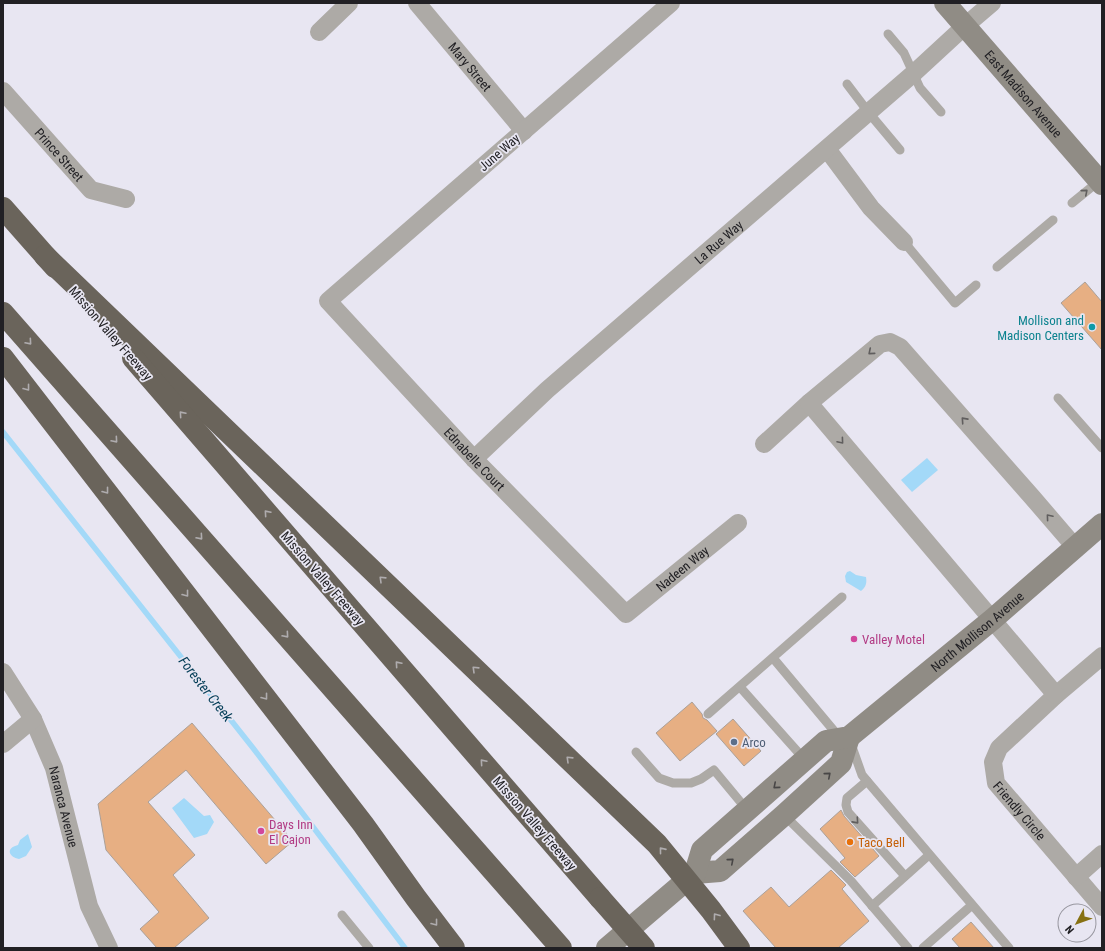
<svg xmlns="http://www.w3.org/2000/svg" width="1105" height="951" viewBox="0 0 1105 951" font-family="'Roboto Condensed',sans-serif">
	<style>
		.water { fill: #a3d9f8 }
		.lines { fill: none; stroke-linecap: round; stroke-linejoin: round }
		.stream { stroke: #a3d9f8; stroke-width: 5.5 }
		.building { fill: #e7af83; stroke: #aaa099 }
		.lane { stroke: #adaaa6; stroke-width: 9 }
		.street { stroke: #adaaa6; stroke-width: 18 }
		.secondary { stroke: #908c85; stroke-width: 22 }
		.highway { stroke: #6a645b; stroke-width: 22 }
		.highway-bridge { stroke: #6a645b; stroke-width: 22 }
		.oneway { stroke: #605e5e }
		.oneway2 { stroke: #afacae }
		.oneway3 { stroke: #484646 }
		.culture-dot { fill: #0f9aa8; stroke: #e8e6f2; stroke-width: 1.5 }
		.hotel-dot { fill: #d1479c; stroke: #e8e6f2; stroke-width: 1.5 }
		.service-dot { fill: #5c6f8a; stroke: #e8e6f2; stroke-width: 1.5 }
		.food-dot { fill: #e8710a; stroke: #e8e6f2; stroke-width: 1.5 }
		.labels { text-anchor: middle; stroke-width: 3.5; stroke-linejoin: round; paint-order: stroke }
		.street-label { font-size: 13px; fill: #212024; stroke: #e8e6f2 }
		.culture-label { font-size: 13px; fill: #0d838f; stroke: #e8e6f2; text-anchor: end }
		.hotel-label { font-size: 13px; fill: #b23c85; stroke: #e8e6f2; text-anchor: start }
		.service-label { font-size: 13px; fill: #4e5e75; stroke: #e8e6f2; text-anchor: start }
		.food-label { font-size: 13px; fill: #c56008; stroke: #e8e6f2; text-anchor: start }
		.water-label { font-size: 14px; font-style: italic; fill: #003b55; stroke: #e8e6f2 }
	</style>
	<rect width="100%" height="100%" fill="#e8e6f2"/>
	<g class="water">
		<polygon points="927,458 938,470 912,492 901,480"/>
		<path d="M 850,571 L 856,575 L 866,577 C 867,583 866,587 861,591 L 846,582 L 845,576 L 847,572 Z"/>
		<polygon points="184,798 204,816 210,815 214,822 207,834 194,838 172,808"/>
		<path d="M 28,834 L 32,847 L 26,856 L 19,859 C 9,857 5,848 18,845 L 20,840 Z"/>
	</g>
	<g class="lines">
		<polyline class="stream" points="3,432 253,748 405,948"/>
	</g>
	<g class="building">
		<polygon points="1085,282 1102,302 1102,350 1061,303"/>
		<polygon points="692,702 702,714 703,718 707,720 717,731 680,761 656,733"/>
		<polygon points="733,719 761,751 744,766 716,734"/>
		<polygon points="192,723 293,841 266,864 186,770 148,802 195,855 173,875 209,918 174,948 157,948 140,929 159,912 106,850 98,804"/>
		<polygon points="841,810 844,816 879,856 855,877 840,862 845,858 820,829"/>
		<polygon points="831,870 846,885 842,889 869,921 838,948 776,948 743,911 771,887 789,907"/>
		<polygon points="971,922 994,948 960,948 952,939"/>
	</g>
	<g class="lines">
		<g class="lane">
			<polyline points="888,34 904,53 920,88 941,112"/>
			<polyline points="847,84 869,113 900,150"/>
			<polyline points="1072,203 1099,181"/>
			<polyline points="904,242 955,303 976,285"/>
			<polyline points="997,267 1053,220"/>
			<polyline points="1058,398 1102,448"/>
			<polyline points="773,658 840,738"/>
			<polyline points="740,687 805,760"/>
			<polyline points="708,714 842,597"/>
			<polyline points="851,744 862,775 867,781 1009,948"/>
			<polyline points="636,752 659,778 673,783 691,783 701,779 714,770 748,811"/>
			<polyline points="867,781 847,798 846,805 848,812 905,876"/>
			<polyline points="784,815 851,881 908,948"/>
			<polyline points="872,906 929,855"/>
			<polyline points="342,915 369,948"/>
			<polyline points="923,948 972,905"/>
		</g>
		<g class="street">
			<path id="s1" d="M 417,3 L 524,131"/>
			<path id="s2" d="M 671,3 L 328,301 L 474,459 L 626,614 L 738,523"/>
			<polyline points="319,32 349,3"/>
			<path id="s3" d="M 3,91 L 91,190 L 126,199"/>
			<polyline points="827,149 871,208 904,242"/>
			<polyline points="764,444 809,403"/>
			<path id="s4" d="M 474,459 L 547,390 L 914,73 L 965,26 L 992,3"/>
			<path id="s5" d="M 1102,656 L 1056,695 L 999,748 L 993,762 L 996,783 L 1102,907"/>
			<path id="s6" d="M 3,672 L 33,719 L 54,768 L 89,906 L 109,948"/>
			<polyline points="1056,695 809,403 880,344 890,342 900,347 1032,497 1075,547"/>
			<polyline points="3,744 33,719"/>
			<polyline points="1076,877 1102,854"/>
		</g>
		<g class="secondary">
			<path id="s7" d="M 945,3 L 1102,184"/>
			<polyline points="695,873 720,871 784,815 841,763 849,737"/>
			<path id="s8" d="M 607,948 L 695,873 L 702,850 L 826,741 L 849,737 L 993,619 L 1102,524"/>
		</g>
		<g class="highway">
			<polyline points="3,208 55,267"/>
			<polyline points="45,256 657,844 711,910 739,948"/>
			<polyline points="3,313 561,948"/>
			<polyline points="3,358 363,824 416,898 454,948"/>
			<polyline points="133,358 600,898"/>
		</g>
		<polyline class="highway-bridge" points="600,898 644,948"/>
	</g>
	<defs><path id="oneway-chevron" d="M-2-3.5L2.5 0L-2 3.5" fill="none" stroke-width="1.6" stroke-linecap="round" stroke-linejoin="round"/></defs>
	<g class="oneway">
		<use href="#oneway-chevron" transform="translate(1085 192) rotate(-41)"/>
		<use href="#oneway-chevron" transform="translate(871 352) rotate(140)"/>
		<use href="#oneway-chevron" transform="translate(964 420) rotate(-132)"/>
		<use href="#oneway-chevron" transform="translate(841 441) rotate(50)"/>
		<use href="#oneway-chevron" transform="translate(1049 517) rotate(-130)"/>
		<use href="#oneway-chevron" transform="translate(856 821) rotate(48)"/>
	</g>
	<g class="oneway2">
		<use href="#oneway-chevron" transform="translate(29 342) rotate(49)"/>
		<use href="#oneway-chevron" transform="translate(27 388) rotate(52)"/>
		<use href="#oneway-chevron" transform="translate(182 414) rotate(-131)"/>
		<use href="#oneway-chevron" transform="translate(115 440) rotate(49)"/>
		<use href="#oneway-chevron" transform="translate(106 491) rotate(52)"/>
		<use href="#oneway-chevron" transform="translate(267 513) rotate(-131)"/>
		<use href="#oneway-chevron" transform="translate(200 537) rotate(49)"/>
		<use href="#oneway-chevron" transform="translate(382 579) rotate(-136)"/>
		<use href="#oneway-chevron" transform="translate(186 594) rotate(52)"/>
		<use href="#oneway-chevron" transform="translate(286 635) rotate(49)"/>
		<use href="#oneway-chevron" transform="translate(398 664) rotate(-131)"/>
		<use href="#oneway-chevron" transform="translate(475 669) rotate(-136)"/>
		<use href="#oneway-chevron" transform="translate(265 697) rotate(52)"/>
		<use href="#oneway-chevron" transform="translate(569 759) rotate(-136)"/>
		<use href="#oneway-chevron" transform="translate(483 762) rotate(-131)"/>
		<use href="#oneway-chevron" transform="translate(662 850) rotate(-129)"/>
		<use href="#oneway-chevron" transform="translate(716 916) rotate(-126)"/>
		<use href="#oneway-chevron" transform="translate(435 923) rotate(52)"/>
	</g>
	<g class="oneway3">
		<use href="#oneway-chevron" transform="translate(828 775) rotate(-41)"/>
		<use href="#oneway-chevron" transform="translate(776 786) rotate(139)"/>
		<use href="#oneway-chevron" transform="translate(731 861) rotate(-41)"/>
	</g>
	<circle class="culture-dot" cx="1092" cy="327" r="4"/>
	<g class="hotel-dot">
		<circle cx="854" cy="639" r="4"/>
		<circle cx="261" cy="831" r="4"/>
	</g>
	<circle class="service-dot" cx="734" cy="742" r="4"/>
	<circle class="food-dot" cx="850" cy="842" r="4"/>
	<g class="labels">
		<g class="street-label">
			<text dy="5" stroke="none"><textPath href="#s1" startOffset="83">Mary Street</textPath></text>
			<text dy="5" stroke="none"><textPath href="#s7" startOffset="120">East Madison Avenue</textPath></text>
			<text transform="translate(499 152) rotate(-41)" y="5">June Way</text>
			<text dy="5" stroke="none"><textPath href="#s3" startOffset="85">Prince Street</textPath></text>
			<text dy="5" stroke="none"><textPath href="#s4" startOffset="327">La Rue Way</textPath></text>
			<text transform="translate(111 333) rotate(49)" y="5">Mission Valley Freeway</text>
			<text dy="5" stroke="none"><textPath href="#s2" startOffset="670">Ednabelle Court</textPath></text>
			<text dy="5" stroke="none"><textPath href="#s2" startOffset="959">Nadeen Way</textPath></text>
			<text transform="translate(323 578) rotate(49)" y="5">Mission Valley Freeway</text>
			<text dy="5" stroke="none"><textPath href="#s8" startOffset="494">North Mollison Avenue</textPath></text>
			<text dy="5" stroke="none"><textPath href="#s6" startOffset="149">Naranca Avenue</textPath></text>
			<text dy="5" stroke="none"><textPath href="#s5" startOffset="211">Friendly Circle</textPath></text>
			<text transform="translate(535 823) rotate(49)" y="5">Mission Valley Freeway</text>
		</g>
		<g class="culture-label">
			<text x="1084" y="325">Mollison and<tspan x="1084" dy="15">Madison Centers</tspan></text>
		</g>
		<g class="hotel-label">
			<text x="862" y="644">Valley Motel</text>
			<text x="269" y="829">Days Inn<tspan x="269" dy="15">El Cajon</tspan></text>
		</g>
		<g class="service-label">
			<text x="742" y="747">Arco</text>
		</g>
		<g class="food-label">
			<text x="858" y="847">Taco Bell</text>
		</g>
		<g class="water-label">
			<text transform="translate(206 689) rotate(52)" y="5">Forester Creek</text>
		</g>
	</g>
	<rect width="1105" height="951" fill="none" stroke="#212024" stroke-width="8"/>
	<g transform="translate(1077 923) rotate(229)"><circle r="19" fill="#e8e6f2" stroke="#9897a0"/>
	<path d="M0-3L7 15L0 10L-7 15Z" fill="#877112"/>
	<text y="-6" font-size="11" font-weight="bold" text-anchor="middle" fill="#212024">N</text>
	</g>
</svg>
